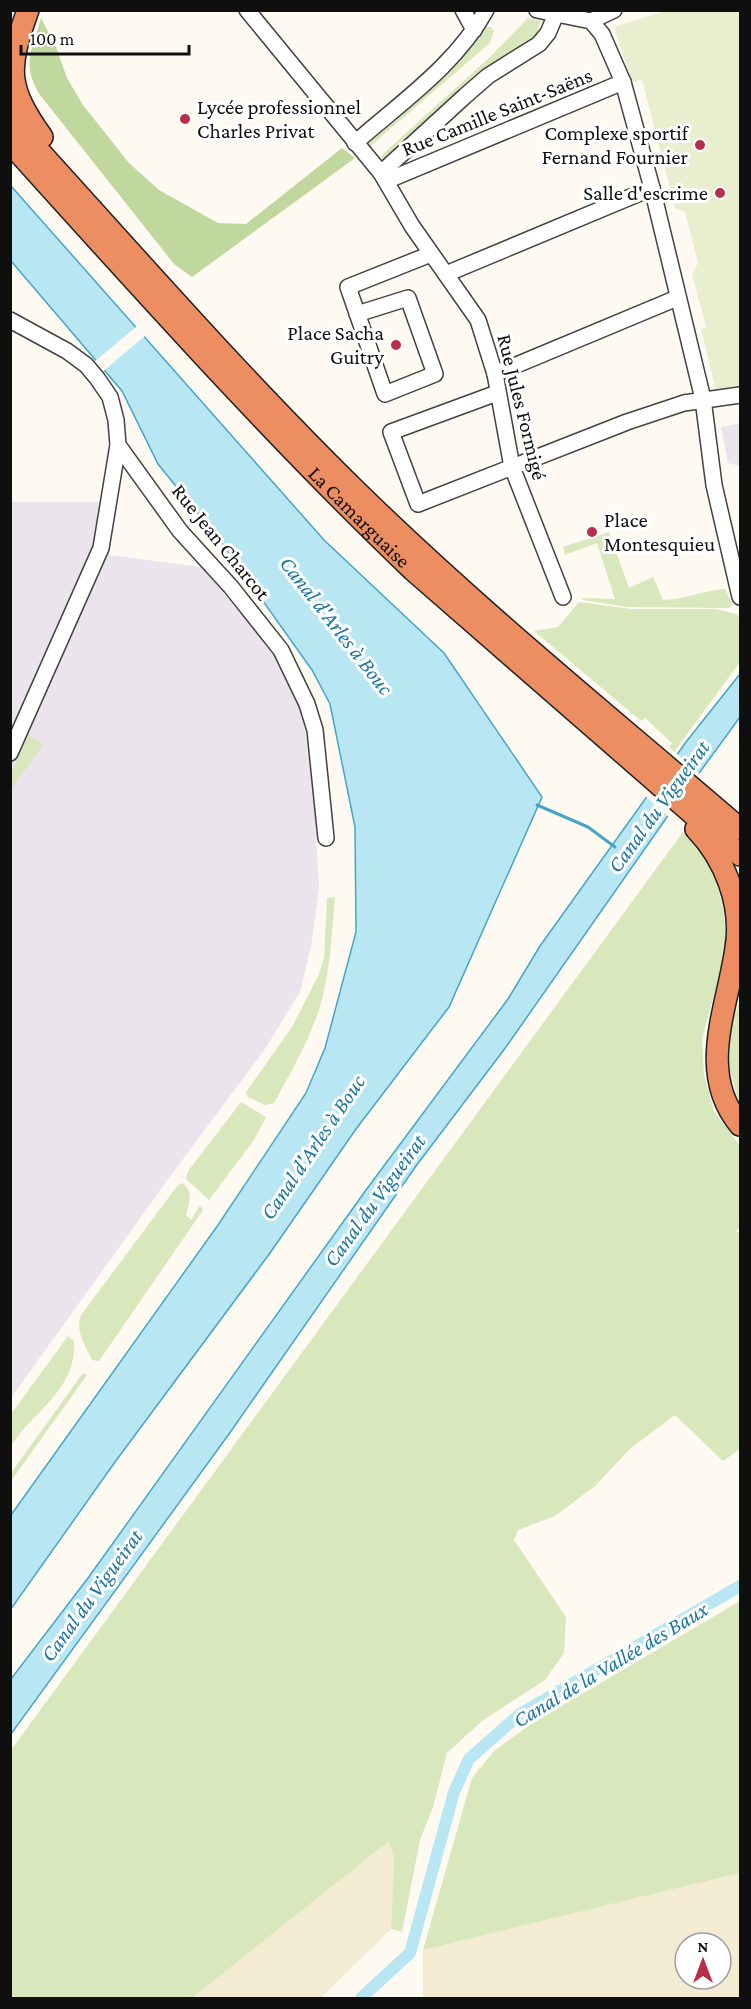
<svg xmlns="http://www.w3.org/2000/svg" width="751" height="2009" viewBox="0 0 751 2009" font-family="'Crimson Pro',serif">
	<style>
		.industrial { fill: #ebe4ed }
		.farmland { fill: #f3ecd3; fill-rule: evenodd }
		.green { fill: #d9e7bd }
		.forest { fill: #c0d79d }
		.pitch { fill: #e9efce }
		.water { fill: #b9e6f3; stroke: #44a5c6; stroke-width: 1.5 }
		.pier { fill: #fefaf2 }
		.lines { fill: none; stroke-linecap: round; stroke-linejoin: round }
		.stream { stroke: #44a5c6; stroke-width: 3 }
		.canal { stroke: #b9e6f3; stroke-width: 12 }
		.minor-casing { stroke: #424242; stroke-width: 18 }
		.highway-casing { stroke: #202020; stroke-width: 24 }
		.minor { stroke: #fff; stroke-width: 15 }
		.highway { stroke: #ec8d62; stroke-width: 21 }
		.poi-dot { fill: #b82e49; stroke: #fff; stroke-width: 2 }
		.labels { text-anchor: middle; stroke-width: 6; stroke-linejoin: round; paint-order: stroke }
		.poi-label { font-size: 21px; fill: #0f0f0f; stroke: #fff; text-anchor: end }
		.street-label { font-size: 21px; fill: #0f0f0f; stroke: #fff }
		.water-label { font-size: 22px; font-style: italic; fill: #1e779b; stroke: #fff }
	</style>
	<rect width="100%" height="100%" fill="#fefaf2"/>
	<g class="industrial">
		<polygon points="740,423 740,466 728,463 721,427"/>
		<polygon points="11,502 101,502 109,555 201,567 268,645 291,683 304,724 314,795 319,889 311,947 300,992 265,1049 166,1182 11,1398"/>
	</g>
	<g class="farmland">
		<polygon points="390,1840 394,1858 391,1929 321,1998 192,1998"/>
		<path d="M 740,1873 L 740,1998 L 423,1998 L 423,1950 ZM 685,1943 L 721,1943 L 721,1979 L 685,1979 Z"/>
	</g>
	<g class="green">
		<polygon points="528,18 541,21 536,36 383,163 382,156 385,152 490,57"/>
		<polygon points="486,27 491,27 494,31 490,43 368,148 365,143"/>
		<path d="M 609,532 L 629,588 L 653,577 L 663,600 C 684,600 704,590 725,589 L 733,605 L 729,608 L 626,607 L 583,600 L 581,598 L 615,599 L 597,543 L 565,555 L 563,547 Z"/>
		<polygon points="579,602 631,609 715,609 737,614 740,620 740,662 674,752 669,747 672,743 645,718 641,721 534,631 558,627"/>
		<polygon points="28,734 43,745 11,789 11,774"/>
		<polygon points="683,832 702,849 715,877 724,912 726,949 702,1039 704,1075 714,1111 740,1146 740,1226 736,1232 740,1233 740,1449 723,1461 675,1415 631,1448 595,1486 555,1516 518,1530 514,1540 566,1617 564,1653 545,1680 482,1721 447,1753 433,1807 420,1840 402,1932 391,1929 394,1858 389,1841 192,1998 11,1998 11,1750"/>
		<path d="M 335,897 C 332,933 330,972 320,1007 C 309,1041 291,1072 274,1103 L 265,1105 L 248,1097 L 246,1092 L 292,1027 L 319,974 L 324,958 L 327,898 Z"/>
		<polygon points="740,1001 740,1107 730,1070 729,1029"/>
		<polygon points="241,1102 266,1117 254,1140 209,1200 186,1179 188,1171"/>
		<path d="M 183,1183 C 194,1194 189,1201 186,1215 L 191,1220 L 200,1205 L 203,1210 L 99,1361 L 92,1360 C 85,1345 75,1331 81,1315 L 178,1185 Z"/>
		<path d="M 68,1336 L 74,1341 C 77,1390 34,1410 11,1446 L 11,1414 Z"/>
		<polygon points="83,1373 87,1375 11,1481 11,1473"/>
		<polygon points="740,1601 740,1873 423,1950 472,1778 494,1751 531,1724"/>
	</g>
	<path class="forest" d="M 41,18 L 56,47 L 67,78 L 83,105 L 129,163 L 159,190 L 218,223 L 246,224 L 342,148 L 355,158 L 192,277 L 174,264 L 40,95 C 21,64 32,51 41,18 Z"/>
	<polygon class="pitch" points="665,11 740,11 740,387 716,391 701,329 706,327 692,274 698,263 685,212 675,208 642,80 632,82 614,27"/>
	<g class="water">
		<polygon points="11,186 324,540 444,653 542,797 449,1007 356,1129 270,1253 115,1462 11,1609 11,1515 218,1225 306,1093 325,1048 356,932 355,827 330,704 312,670 218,538 158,464 122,391 11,261"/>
		<polygon points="740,674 740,717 665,820 506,1047 416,1166 229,1434 11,1734 11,1679 88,1578 366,1190 508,999 540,946 686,742"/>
	</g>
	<g class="pier">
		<polygon points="137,326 145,336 101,373 93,363"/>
		<polygon points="675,752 701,775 670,818 644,795"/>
	</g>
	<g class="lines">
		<polyline class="stream" points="537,805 588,827 615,847"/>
		<polyline class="canal" points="361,1998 410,1953 454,1792 469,1759 520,1714 740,1586"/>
		<g class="minor-casing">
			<g id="minor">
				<polyline points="247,10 381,173 412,226 478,320 495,374 512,467 563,597"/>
				<polyline points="463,10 474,30"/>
				<polyline points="537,10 591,21 602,34 623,82 652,188 703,399 714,485 740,597"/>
				<polyline points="591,21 614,10"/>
				<path d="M 355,143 C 400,103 456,65 486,10"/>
				<polyline points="381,173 465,96 488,76 539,44 548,33 556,14"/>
				<polyline points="386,181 623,82"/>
				<polyline points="446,274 652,188"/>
				<polyline points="357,314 408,298 435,374 385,394 348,287 431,254"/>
				<polyline points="10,320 67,351 86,365 97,378 110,397 116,420 118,445 180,531 231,587 281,650 307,704 315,730 326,838"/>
				<polyline points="495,374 677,298"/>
				<polyline points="497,393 391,432 418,504 627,422 684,403 740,395"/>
				<polyline points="10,753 101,548 118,445"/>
			</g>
		</g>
		<g class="highway-casing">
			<g id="highway">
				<path d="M 28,10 C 7,69 6,86 42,137"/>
				<path d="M 10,119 C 123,243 233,370 352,487 C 475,608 610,717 740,829"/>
				<path id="s1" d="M 10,143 C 142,289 272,435 413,570 L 740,855"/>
				<path d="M 696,829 C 725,859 743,905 736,948 C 728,1007 696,1072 740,1125"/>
			</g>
		</g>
		<use href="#minor" class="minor"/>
		<use href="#highway" class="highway"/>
	</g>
	<g class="poi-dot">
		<circle cx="185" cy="119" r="6"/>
		<circle cx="700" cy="145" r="6"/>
		<circle cx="720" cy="193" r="6"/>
		<circle cx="396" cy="345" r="6"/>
		<circle cx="592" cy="532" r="6"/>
	</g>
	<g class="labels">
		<g class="poi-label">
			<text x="197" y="114" text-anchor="start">Lycée professionnel<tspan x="197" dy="24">Charles Privat</tspan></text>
			<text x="688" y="140">Complexe sportif<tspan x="688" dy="24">Fernand Fournier</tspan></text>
			<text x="708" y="200">Salle d'escrime</text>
			<text x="384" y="340">Place Sacha<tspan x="384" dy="24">Guitry</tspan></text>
			<text x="604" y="527" text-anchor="start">Place<tspan x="604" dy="24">Montesquieu</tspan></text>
		</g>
		<g class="street-label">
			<text transform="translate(497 112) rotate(-22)" y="7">Rue Camille Saint-Saëns</text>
			<text transform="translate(522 407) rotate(76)" y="7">Rue Jules Formigé</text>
			<text dy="7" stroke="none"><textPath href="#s1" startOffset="512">La Camarguaise</textPath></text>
			<text transform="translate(221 542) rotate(51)" y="7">Rue Jean Charcot</text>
		</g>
		<g class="water-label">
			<text transform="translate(337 625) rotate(52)" y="8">Canal d'Arles à Bouc</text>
			<text transform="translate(658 806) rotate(-54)" y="8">Canal du Vigueirat</text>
			<text transform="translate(312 1147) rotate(-56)" y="8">Canal d'Arles à Bouc</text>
			<text transform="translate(374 1200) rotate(-54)" y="8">Canal du Vigueirat</text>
			<text transform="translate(91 1595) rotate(-54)" y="8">Canal du Vigueirat</text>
			<text transform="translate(610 1664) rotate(-31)" y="8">Canal de la Vallée des Baux</text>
		</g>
	</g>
	<rect width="751" height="2009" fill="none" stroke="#0f0f0f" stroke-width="24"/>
	<g transform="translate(703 1961)"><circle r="28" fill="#ffffff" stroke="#9f9f9f" stroke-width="1.5"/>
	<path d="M0-4.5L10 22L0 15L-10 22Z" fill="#b82e49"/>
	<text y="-9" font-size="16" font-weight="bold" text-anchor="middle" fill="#0f0f0f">N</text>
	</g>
	<path d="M21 45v9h168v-9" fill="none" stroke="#0f0f0f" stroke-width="3"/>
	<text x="30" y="45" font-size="18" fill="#0f0f0f" stroke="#ffffff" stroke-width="4.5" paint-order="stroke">100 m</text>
</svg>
